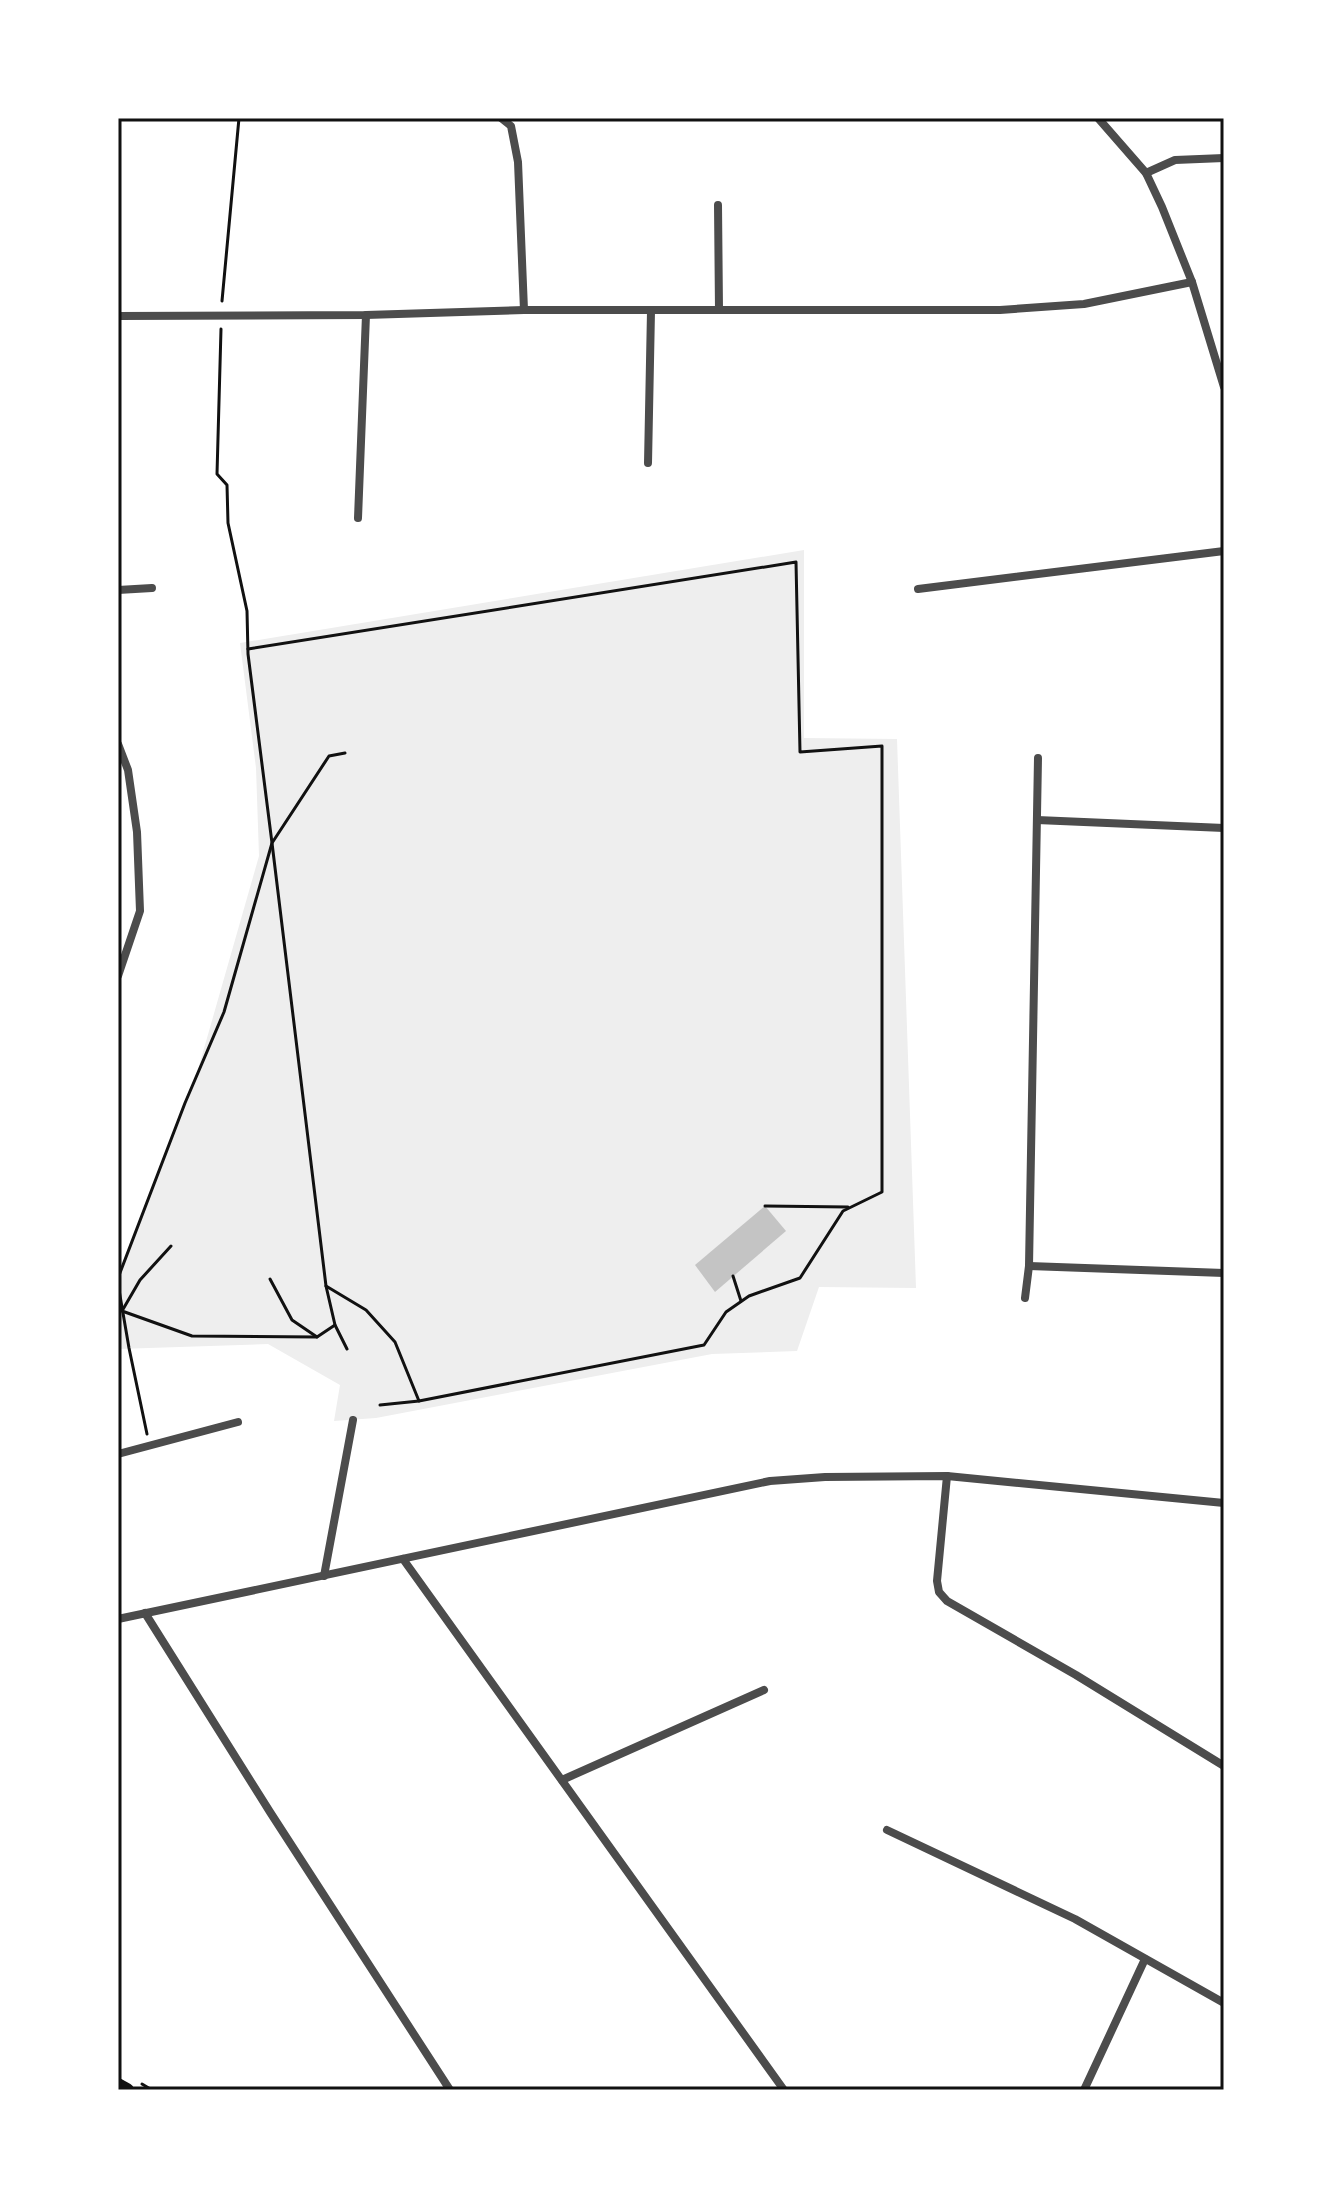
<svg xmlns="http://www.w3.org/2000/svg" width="1342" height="2208" viewBox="0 0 1342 2208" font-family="Rubik,sans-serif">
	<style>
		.green { fill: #eee }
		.building { fill: #c4c4c4 }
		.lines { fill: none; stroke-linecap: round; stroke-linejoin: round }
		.path { stroke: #111; stroke-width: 3 }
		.minor { stroke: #4c4c4c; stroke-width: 8 }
		.trunk { stroke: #111; stroke-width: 14 }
		.neatline { fill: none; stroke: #111; stroke-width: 3 }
	</style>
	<rect width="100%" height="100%" fill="#fff"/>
	<polygon class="green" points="804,550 804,738 897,739 916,1288 819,1287 797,1351 712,1354 376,1418 334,1421 340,1385 268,1344 118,1349 118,1278 197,1073 259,856 256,768 240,643"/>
	<polygon class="building" points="765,1206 786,1231 715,1292 695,1265"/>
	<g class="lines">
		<g class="path">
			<polyline points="222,301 239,118"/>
			<polyline points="248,649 796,562 800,752 882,746 882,1192 843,1211 800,1278 749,1296 726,1312 704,1345 419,1401 395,1342 366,1310 326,1286"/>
			<polyline points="345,753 329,756 272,843 326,1286 335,1325 347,1349"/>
			<polyline points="765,1206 848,1207"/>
			<polyline points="171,1246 140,1280 122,1311 192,1336 317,1337"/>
			<polyline points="733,1276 741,1301"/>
			<polyline points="118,1278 185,1103 224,1012 272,843 248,654 247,611 228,523 227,485 217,474 221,329"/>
			<polyline points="270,1279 292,1320 317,1337 335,1325"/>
			<polyline points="118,1284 129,1348 147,1434"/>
			<polyline points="380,1405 419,1401"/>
			<polyline points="142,2084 152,2090"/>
		</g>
		<g class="minor">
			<polyline points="501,118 511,126 518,162 524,310"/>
			<polyline points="1098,118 1146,173 1162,207 1192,282 1224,387"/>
			<polyline points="1146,173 1175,160 1224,158"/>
			<polyline points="718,205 719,310"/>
			<polyline points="118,316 366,315 524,310 1000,310 1084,304 1192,282"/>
			<polyline points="648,463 651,311"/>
			<polyline points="358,518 366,315"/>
			<polyline points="918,589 1224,551"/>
			<polyline points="118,590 152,588"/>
			<polyline points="118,744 128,770 137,832 140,911 118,976"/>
			<polyline points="1037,820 1224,828"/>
			<polyline points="1029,1266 1224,1273"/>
			<polyline points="1025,1298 1029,1266 1038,758"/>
			<polyline points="118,1454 238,1422"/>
			<polyline points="947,1476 937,1581 939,1592 947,1601 1076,1675 1224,1766"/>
			<polyline points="403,1559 784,2090"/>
			<polyline points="324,1576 353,1420"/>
			<polyline points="145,1613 270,1812 450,2090"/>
			<polyline points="118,1619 770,1481 825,1477 947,1476 1224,1503"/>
			<polyline points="562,1780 764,1690"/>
			<polyline points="887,1830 1075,1919 1224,2003"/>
			<polyline points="1084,2090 1145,1959"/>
		</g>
		<polyline class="trunk" points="118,2085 127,2090"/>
	</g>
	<rect width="1342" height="2208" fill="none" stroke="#ffffff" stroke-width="240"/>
	<rect x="120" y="120" width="1102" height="1968" class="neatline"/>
</svg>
